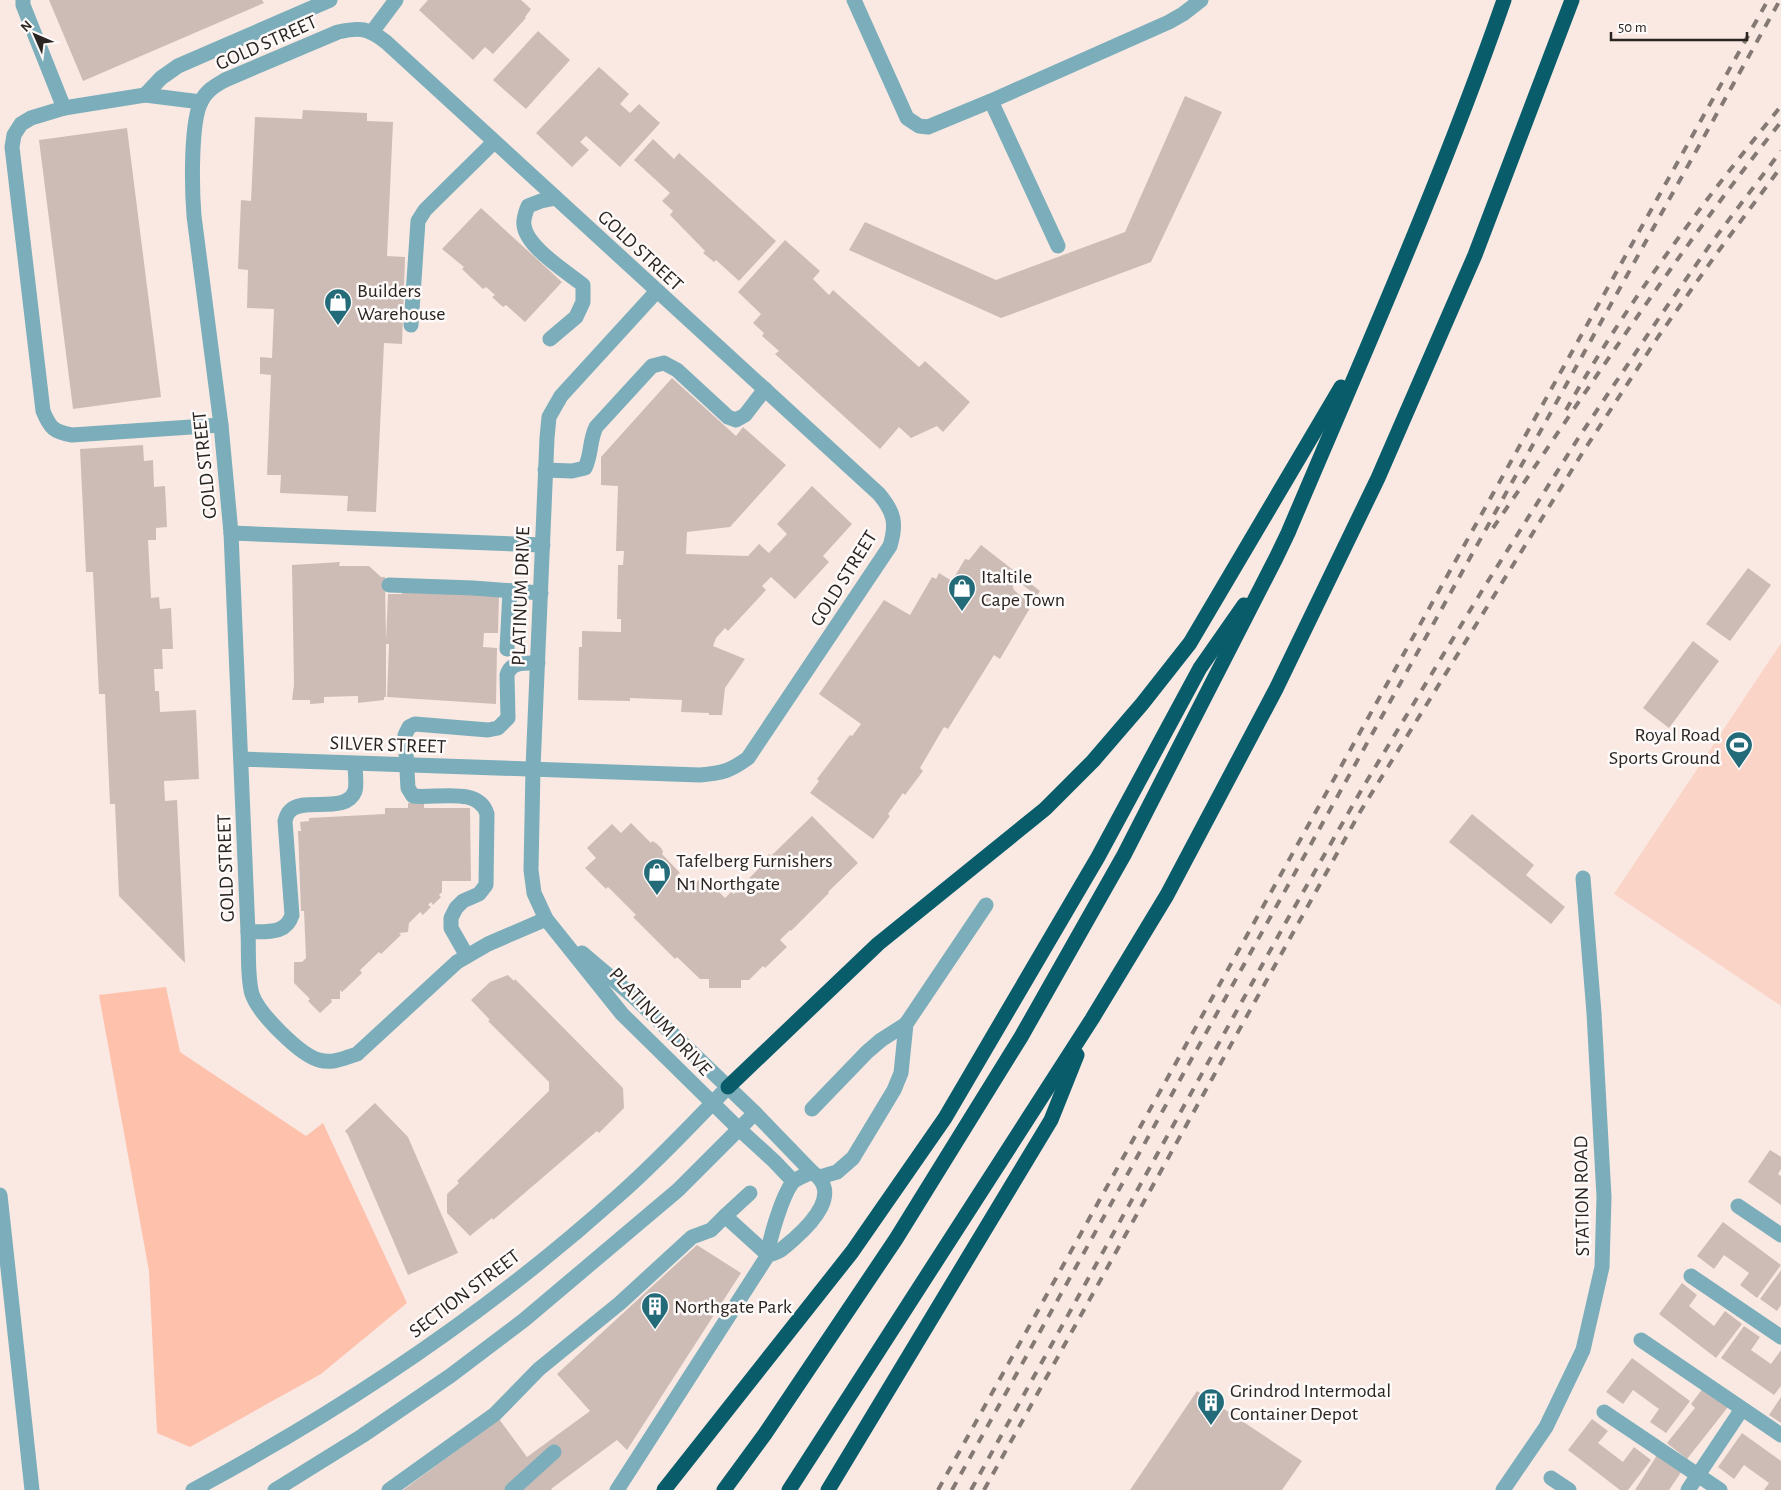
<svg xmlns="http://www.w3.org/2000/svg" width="1781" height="1490" viewBox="0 0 1781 1490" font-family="'Alegreya Sans',sans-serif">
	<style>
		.green { fill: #fad4c6 }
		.water { fill: #fdc1ac }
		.building { fill: #cdbcb6; fill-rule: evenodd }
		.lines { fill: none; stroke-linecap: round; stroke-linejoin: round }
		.minor { stroke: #7baeba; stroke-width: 15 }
		.highway { stroke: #095d6b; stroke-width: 15 }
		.rail { stroke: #847975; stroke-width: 4; stroke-dasharray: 9 9; stroke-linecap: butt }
		.labels { text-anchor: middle; stroke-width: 5; stroke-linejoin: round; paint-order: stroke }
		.street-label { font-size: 20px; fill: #2b2522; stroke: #fdfaf9 }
		.poi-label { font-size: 20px; fill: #2b2522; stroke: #fdfaf9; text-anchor: start }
	</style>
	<rect width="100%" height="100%" fill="#fae9e3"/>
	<polygon class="green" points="1781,643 1781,1006 1614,894"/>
	<polygon class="water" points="166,987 180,1052 306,1136 323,1123 407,1303 321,1374 190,1447 157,1433 149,1271 99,995"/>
	<g class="building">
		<polygon points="49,0 262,0 264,3 83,81"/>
		<polygon points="428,0 521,0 531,9 525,17 526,18 493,54 485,47 473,60 419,10"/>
		<polygon points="538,31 570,60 526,109 493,80"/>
		<polygon points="599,67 629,94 620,104 630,113 639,104 660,123 620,167 586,136 580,142 589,150 572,167 536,133"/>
		<polygon points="1185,96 1222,112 1151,262 1001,318 849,250 865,222 996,280 1125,232"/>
		<polygon points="303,110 367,113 367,121 393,122 387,256 405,257 402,344 384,343 376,512 347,511 348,496 280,493 281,475 267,475 271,375 260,374 260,357 272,358 274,309 247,308 248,270 238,269 241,200 251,201 255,117 302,119"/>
		<polygon points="127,128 161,397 73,409 39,140"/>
		<polygon points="653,139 674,159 679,153 776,241 739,281 716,260 714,262 703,253 705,251 670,215 673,211 662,201 670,193 634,160"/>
		<polygon points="481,208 562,282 525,322 506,305 503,307 492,297 495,295 486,287 483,289 462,269 464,267 442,249"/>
		<polygon points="785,240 820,271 813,279 829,295 833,290 919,367 925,361 970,402 943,432 937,426 911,438 899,427 880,449 775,354 779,351 762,336 764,333 753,323 761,314 738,292"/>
		<polygon points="672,378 736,436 743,427 786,465 730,527 687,532 686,554 748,556 759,544 769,553 787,534 777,524 812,486 852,524 823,556 829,562 795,599 771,577 762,586 766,590 728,631 725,628 716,638 713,646 745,659 725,688 722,715 709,715 709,713 681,712 682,700 630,698 630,701 578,700 579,647 582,647 582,631 621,632 621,619 617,619 618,565 623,565 624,551 616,551 618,486 601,485 601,457"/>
		<polygon points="143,445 144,461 153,460 154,487 165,486 167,527 156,528 156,540 148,540 151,598 159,597 160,609 171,608 173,649 162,649 163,669 154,669 155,691 159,691 160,712 196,710 199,779 164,781 165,801 177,800 185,963 119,896 115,804 110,804 105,694 99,694 93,572 86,572 80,449"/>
		<path d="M 981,545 L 1040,591 L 1000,659 L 994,655 L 948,729 L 944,727 L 920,768 L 923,771 L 905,795 L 903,793 L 888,814 L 890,816 L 873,839 L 810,793 L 819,781 L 817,779 L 850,735 L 852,736 L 861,724 L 819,694 L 884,600 L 910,615 L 932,577 L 936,579 L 939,573 L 952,581 L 965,559 L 969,560 ZM 1009,574 L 1033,593 L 1028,602 L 1014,590 Z"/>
		<polygon points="340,562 339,566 369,566 381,577 385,577 386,641 388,594 402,594 402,591 499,595 498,633 484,633 483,647 497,648 496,704 387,697 389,644 386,644 386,697 384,697 384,700 358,703 358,696 324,697 324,703 310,704 310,700 292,700 294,685 292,565"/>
		<polygon points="1748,568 1771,585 1730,641 1706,624"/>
		<polygon points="1693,641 1719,661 1669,728 1643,708"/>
		<polygon points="424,802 424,808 470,808 471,881 442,881 442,892 439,895 441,897 433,905 431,902 428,905 431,907 423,915 420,912 409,923 408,932 399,933 401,935 381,954 379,952 360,970 362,973 342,992 340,990 340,999 331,999 332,1002 320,1013 308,1001 310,999 294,983 294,962 302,962 306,958 304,911 301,911 298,831 301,831 300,822 309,821 309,818 385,814 385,808 408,808 408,803"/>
		<polygon points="1472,814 1534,865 1526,875 1565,907 1551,924 1449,842"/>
		<polygon points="812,816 858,863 828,892 829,893 791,931 790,930 780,940 787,947 765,968 763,966 749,980 741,980 741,988 709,988 709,979 700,979 677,957 675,959 633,917 636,915 608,887 606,889 585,868 596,858 587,848 612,824 621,833 631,823 651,843 652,841 656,843 662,849 663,852 662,854 680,873 677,875 690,888 703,876 725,898 731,892 734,894 764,863 762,861 769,854 771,856"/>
		<polygon points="508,975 514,981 515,979 623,1088 624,1108 599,1133 597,1131 493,1220 492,1218 470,1236 447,1213 447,1194 459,1183 457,1181 549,1091 549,1082 488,1021 490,1020 471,1000 490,982"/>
		<polygon points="375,1103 408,1137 458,1253 408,1275 348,1135 345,1131"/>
		<polygon points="1770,1150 1781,1157 1781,1169 1778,1174 1781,1176 1781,1205 1748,1182"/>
		<polygon points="1723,1222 1781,1265 1757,1298 1740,1285 1749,1273 1724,1255 1714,1269 1697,1256"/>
		<polygon points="697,1245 741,1273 627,1450 617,1440 551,1489 552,1490 403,1490 499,1419 527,1457 590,1411 557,1374"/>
		<polygon points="1781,1270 1781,1305 1777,1311 1760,1299"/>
		<polygon points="1682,1283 1697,1295 1689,1306 1714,1326 1725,1311 1742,1324 1716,1358 1659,1314"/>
		<polygon points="1744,1326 1760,1337 1751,1350 1771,1364 1781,1350 1781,1386 1774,1395 1721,1358"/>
		<polygon points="1632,1358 1690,1401 1666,1433 1650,1422 1659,1409 1633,1390 1623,1404 1606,1392"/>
		<polygon points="1704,1387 1728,1407 1687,1459 1667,1443 1695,1408 1691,1404"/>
		<polygon points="1197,1391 1302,1461 1282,1490 1130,1490"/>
		<polygon points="1781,1397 1781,1423 1769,1415"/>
		<polygon points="1592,1419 1608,1431 1598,1443 1623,1462 1634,1447 1651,1460 1628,1490 1620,1490 1568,1450"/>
		<polygon points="1742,1433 1781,1461 1781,1490 1764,1490 1769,1483 1744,1465 1734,1479 1718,1467"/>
		<polygon points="1659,1452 1684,1468 1669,1490 1635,1490"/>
	</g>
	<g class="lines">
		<g class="minor">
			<polyline points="23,0 23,5 64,108"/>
			<polyline points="854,0 907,118 919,126 928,127 991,101 1169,22 1183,14 1201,0"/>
			<polyline points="372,32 396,0"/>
			<polyline points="145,95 161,78 178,66 330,0"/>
			<polyline points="991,101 1058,246"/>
			<path d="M 201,102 L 145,95 L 64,108 L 31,118 L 21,124 L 14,135 L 12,147 L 43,411 C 50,428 54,432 72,435 L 221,425"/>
			<polyline points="657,291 561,396 549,417 547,438 533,768 531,870 534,893 546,919 622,1014 739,1129 774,1161 793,1181"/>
			<polyline points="411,325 418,221 425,210 494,142"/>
			<path d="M 550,339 L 576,317 L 583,302 L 583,285 C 567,272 526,247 524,225 C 523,218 526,212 528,206 L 541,201 L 556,198"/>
			<path d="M 545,470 L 572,471 L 585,468 C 592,453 589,442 596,427 L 652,366 L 664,363 L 677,370 L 728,417 L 736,420 L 745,415 L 765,389"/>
			<polyline points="231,533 543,545"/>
			<polyline points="389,585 473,588 541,593"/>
			<polyline points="507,649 510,591"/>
			<path d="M 241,759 L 700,775 C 723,773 730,771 748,758 L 890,546 C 897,523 894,512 879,494 L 386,42 C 368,28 361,27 338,32 L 225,80 C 215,86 207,90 202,100 C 190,120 192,191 194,216 L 221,425 L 231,533 L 248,932 C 249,951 247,977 252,994 C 258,1013 300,1055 319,1060 C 332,1064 345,1058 357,1054 L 457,962 L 488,944 L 546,919"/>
			<path d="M 248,932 C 266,931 286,935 292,915 L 285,821 C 286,818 287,813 290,811 C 303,796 346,815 355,791 C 357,784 355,772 355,764"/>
			<polyline points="582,953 634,997 755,1113 812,1172"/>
			<path d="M 467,956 L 451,928 L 451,918 L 456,908 L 463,901 L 479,894 L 486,885 L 487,814 C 479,786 436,799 413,796 L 408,788 L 405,735 L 409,727 L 415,724 L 488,730 L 498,728 L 508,718 L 507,675 C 511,661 525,663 538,663"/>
			<polyline points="812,1109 867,1052 881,1040 906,1024"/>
			<polyline points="820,1177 837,1172 853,1158 894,1090 901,1073 906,1024 986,905"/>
			<polyline points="0,1195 32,1490"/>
			<polyline points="1738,1206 1781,1235"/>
			<polyline points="725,1216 750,1193"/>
			<polyline points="1691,1276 1781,1337"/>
			<polyline points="1641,1340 1781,1435"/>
			<polyline points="1604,1412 1720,1490"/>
			<polyline points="1551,1478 1569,1490"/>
			<path d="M 193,1490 C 344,1409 490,1311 618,1196 C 657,1162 692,1124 728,1087"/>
			<polyline points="275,1490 362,1436 450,1376 524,1320 678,1190 755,1113"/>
			<polyline points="389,1490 495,1414 539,1369 620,1303 692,1237 711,1230 725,1216 768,1255"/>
			<polyline points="512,1490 554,1452"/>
			<path d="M 617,1490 L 768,1255 C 769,1239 782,1197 792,1183 C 796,1178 806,1175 812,1172 C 842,1192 812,1223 794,1239 C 789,1243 784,1248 779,1251 C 776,1253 771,1254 768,1255"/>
			<polyline points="1503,1490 1546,1427 1583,1350 1602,1267 1604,1197 1594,1013 1583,878"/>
			<polyline points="1688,1490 1742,1409"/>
		</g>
		<g class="highway">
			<polyline points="728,1087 878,944 1045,809 1093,761 1142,704 1190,643 1341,387"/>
			<polyline points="664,1490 852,1252 945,1118 1098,857 1200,668 1244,605"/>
			<path d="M 724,1490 L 765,1434 L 896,1239 L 1021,1037 L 1124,855 L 1276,558 L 1288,533 C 1363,356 1441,181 1504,0"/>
			<polyline points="789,1490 1092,1019 1167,895 1276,689 1378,478 1475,255 1572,0"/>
			<polyline points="828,1490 1051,1120 1077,1055"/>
		</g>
		<g class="rail">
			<path d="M 1566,410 C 1627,302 1703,202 1781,106"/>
			<path d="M 1493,528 C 1587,391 1677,252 1781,122"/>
			<polyline points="938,1490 1768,0"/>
			<polyline points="952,1490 1780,0"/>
			<polyline points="971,1490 1286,922 1362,789 1483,589 1579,437 1661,315 1712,242 1781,151"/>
			<polyline points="984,1490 1360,812 1583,452 1658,337 1717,253 1781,167"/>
		</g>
	</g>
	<defs>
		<g id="shop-pin" transform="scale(1.4375)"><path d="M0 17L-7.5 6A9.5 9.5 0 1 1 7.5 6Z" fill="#246b79" stroke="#fdfaf9"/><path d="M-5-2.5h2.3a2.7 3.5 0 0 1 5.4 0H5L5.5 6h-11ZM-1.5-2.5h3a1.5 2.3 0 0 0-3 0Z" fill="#fff"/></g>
		<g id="stadium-pin" transform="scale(1.4375)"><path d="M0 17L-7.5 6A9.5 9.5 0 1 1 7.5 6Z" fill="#246b79" stroke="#fdfaf9"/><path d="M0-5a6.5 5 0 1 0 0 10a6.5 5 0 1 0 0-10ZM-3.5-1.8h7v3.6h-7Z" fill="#fff"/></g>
		<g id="building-pin" transform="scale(1.4375)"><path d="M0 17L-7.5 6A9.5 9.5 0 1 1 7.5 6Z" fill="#246b79" stroke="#fdfaf9"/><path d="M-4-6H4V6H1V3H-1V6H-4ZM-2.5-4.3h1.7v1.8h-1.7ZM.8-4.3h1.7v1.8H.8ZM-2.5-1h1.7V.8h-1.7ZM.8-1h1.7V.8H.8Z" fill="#fff"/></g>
	</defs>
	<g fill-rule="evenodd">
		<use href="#shop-pin" x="338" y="302"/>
		<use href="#shop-pin" x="962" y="588"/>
		<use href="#stadium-pin" x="1739" y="745"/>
		<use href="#shop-pin" x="657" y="872"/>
		<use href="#building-pin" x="655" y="1306"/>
		<use href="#building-pin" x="1211" y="1402"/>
	</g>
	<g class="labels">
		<g class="street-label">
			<text transform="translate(266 42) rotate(-24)" y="7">GOLD STREET</text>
			<text transform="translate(641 250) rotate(43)" y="7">GOLD STREET</text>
			<text transform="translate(204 465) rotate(-96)" y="7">GOLD STREET</text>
			<text transform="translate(843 578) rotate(-58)" y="7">GOLD STREET</text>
			<text transform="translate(520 596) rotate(-88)" y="7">PLATINUM DRIVE</text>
			<text transform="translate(388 744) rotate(2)" y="7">SILVER STREET</text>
			<text transform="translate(225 868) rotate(-92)" y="7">GOLD STREET</text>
			<text transform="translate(661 1021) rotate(47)" y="7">PLATINUM DRIVE</text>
			<text transform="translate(1581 1196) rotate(-91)" y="7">STATION ROAD</text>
			<text transform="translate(464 1293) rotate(-37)" y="7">SECTION STREET</text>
		</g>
		<g class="poi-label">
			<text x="357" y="297">Builders<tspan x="357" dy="23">Warehouse</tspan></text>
			<text x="981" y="583">Italtile<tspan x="981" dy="23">Cape Town</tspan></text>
			<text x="1720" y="741" text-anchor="end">Royal Road<tspan x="1720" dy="23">Sports Ground</tspan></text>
			<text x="676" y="867">Tafelberg Furnishers<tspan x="676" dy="23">N1 Northgate</tspan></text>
			<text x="674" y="1313">Northgate Park</text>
			<text x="1230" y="1397">Grindrod Intermodal<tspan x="1230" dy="23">Container Depot</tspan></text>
		</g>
	</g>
	<g transform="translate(35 35) rotate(315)" stroke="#fdfaf9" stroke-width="4" paint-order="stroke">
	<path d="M0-4L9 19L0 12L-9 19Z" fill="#2b2522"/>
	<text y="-8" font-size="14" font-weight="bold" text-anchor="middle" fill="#2b2522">N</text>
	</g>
	<path d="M1611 32v8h136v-8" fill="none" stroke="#2b2522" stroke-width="2.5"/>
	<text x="1618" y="32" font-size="15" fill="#2b2522" stroke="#fdfaf9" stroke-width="4" paint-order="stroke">50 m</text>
</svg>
